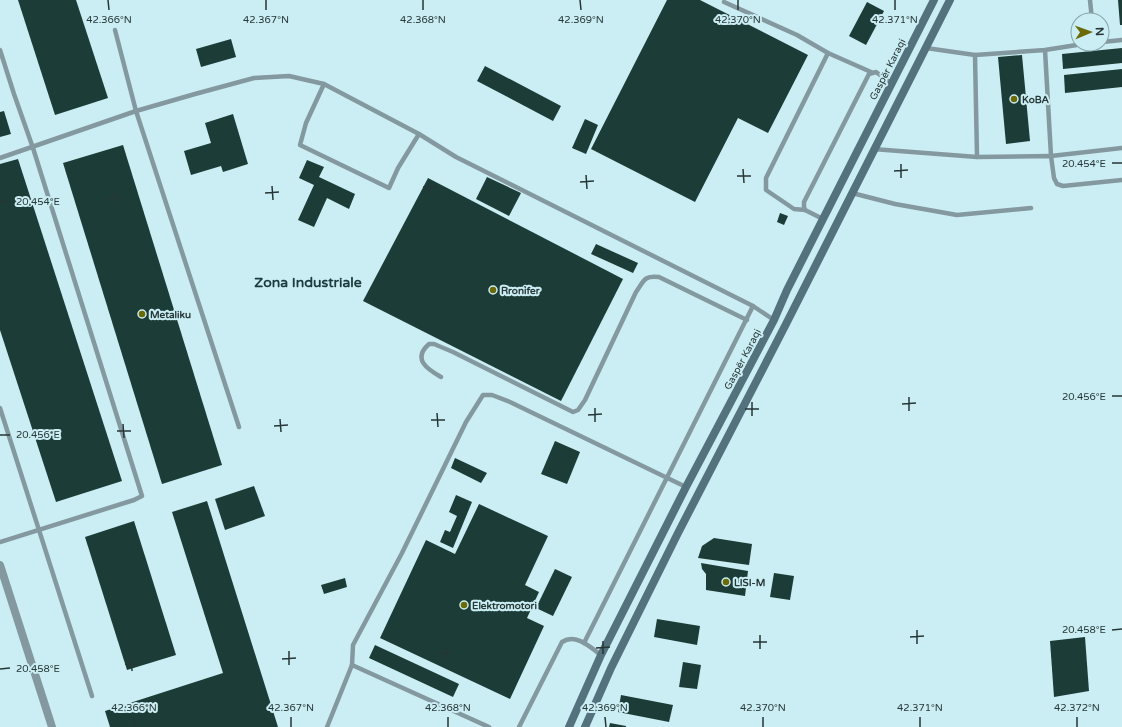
<svg xmlns="http://www.w3.org/2000/svg" width="1122" height="727" viewBox="0 0 1122 727" font-family="'Varela Round',sans-serif">
	<style>
		.building { fill: #1c3c38 }
		.lines { fill: none; stroke-linecap: round; stroke-linejoin: round }
		.service { stroke: #8498a0; stroke-width: 4.5 }
		.minor { stroke: #8498a0; stroke-width: 8 }
		.secondary { stroke: #54727e; stroke-width: 8 }
		.ticks { fill: none; stroke: #273637; stroke-width: 1.5 }
		.poi-dot { fill: #6c6a07; stroke: #caeef3; stroke-width: 1.5 }
		.labels { text-anchor: middle; stroke-width: 4; stroke-linejoin: round; paint-order: stroke }
		.street-label { font-size: 10px; fill: #273637; stroke: #caeef3 }
		.poi-label { font-size: 10px; font-weight: bold; fill: #273637; stroke: #caeef3; text-anchor: start }
		.district-label { font-size: 14px; font-weight: bold; fill: #1b3b3f; stroke: #caeef3 }
		.ticks-label { font-size: 10px; text-anchor: middle; fill: #273637; stroke: #caeef3; stroke-width: 4; stroke-linejoin: round; paint-order: stroke }
	</style>
	<rect width="100%" height="100%" fill="#caeef3"/>
	<g class="building">
		<polygon points="18,0 76,0 108,98 55,115"/>
		<polygon points="667,0 700,0 808,55 768,133 738,118 695,202 591,149"/>
		<polygon points="1118,0 1122,0 1122,25 1120,25"/>
		<polygon points="867,2 884,11 866,45 849,36"/>
		<polygon points="231,39 236,57 201,67 196,49"/>
		<polygon points="1122,48 1122,63 1063,69 1062,54"/>
		<polygon points="1022,55 1030,141 1006,144 998,57"/>
		<polygon points="485,66 561,106 553,121 477,81"/>
		<polygon points="1122,69 1122,87 1065,93 1064,75"/>
		<polygon points="4,111 11,134 0,137 0,112"/>
		<polygon points="233,114 248,164 223,172 221,166 191,175 184,151 211,143 205,123"/>
		<polygon points="585,119 598,125 586,154 572,148"/>
		<polygon points="123,145 222,465 162,484 63,163"/>
		<polygon points="18,159 122,481 56,502 0,330 0,164"/>
		<polygon points="307,160 324,167 319,177 355,194 349,209 327,198 314,227 298,220 314,185 299,178"/>
		<polygon points="487,177 521,193 509,216 476,199"/>
		<polygon points="428,178 623,279 561,401 363,301"/>
		<polygon points="780,213 788,216 784,225 777,222"/>
		<polygon points="596,244 638,263 633,273 591,254"/>
		<polygon points="555,441 580,452 567,484 541,474"/>
		<polygon points="455,458 487,473 481,483 451,468"/>
		<polygon points="254,486 265,516 225,530 215,499"/>
		<polygon points="456,495 472,502 453,548 440,542 445,530 450,532 457,516 449,512"/>
		<polygon points="207,501 278,727 110,727 105,711 223,673 172,512"/>
		<polygon points="479,504 548,536 525,585 539,592 527,618 544,626 510,699 380,638 426,540 455,554"/>
		<polygon points="134,521 176,655 127,670 85,537"/>
		<polygon points="714,538 752,544 749,565 698,558 702,546"/>
		<polygon points="701,563 748,571 745,596 706,590 706,574 702,569"/>
		<polygon points="555,569 572,577 553,616 536,608"/>
		<polygon points="774,573 794,576 790,600 770,597"/>
		<polygon points="345,578 347,587 324,594 321,585"/>
		<polygon points="657,619 700,626 697,645 654,637"/>
		<polygon points="1085,637 1089,691 1054,697 1050,641"/>
		<polygon points="375,645 459,684 453,697 369,658"/>
		<polygon points="683,662 701,665 697,689 679,687"/>
		<polygon points="621,695 673,705 669,722 618,712"/>
		<polygon points="610,723 626,726 626,727 609,727"/>
	</g>
	<g class="lines">
		<g class="service">
			<polyline points="1090,0 1092,20"/>
			<polyline points="724,2 797,35 828,53 871,72"/>
			<polyline points="115,30 136,111 239,427"/>
			<polyline points="1102,42 1122,40"/>
			<polyline points="926,48 975,55 1045,50 1083,44"/>
			<polyline points="0,50 14,94 33,148 142,496 134,500 0,542"/>
			<polyline points="1045,50 1051,156 1122,148"/>
			<polyline points="975,55 977,157"/>
			<polyline points="324,84 306,123 300,145 389,188 398,168 419,134"/>
			<polyline points="873,149 977,157 1051,156 1054,178 1057,184 1063,186 1122,180"/>
			<polyline points="0,158 136,111 195,94 254,78 289,76 324,84 419,134 456,157 753,306 774,320"/>
			<polyline points="852,193 895,204 957,215 1031,208"/>
			<polyline points="805,210 794,209 766,190 766,178 828,53"/>
			<polyline points="823,219 805,210 804,207 804,202 869,74 876,72 891,83"/>
			<path d="M 441,377 C 427,369 412,359 429,344 L 434,344 L 453,352 L 573,412 L 578,410 L 585,400 L 636,292 C 644,281 644,275 659,277 L 747,320"/>
			<path d="M 0,408 C 30,504 61,600 92,696"/>
			<polyline points="584,643 753,306"/>
			<polyline points="352,665 489,727"/>
			<polyline points="327,727 352,665 353,645 402,553 466,422 483,395 492,395 510,402 686,487"/>
			<path d="M 519,727 L 562,642 C 576,633 590,647 601,655"/>
		</g>
		<polyline class="minor" points="0,565 52,727"/>
		<g class="secondary">
			<polyline points="569,727 601,655 686,487 774,320 787,290 934,0"/>
			<polyline points="585,727 611,668 678,533 785,326 950,0"/>
		</g>
	</g>
	<path class="ticks" d="M 108,0 L 109,10M 266,0 L 266,10M 423,0 L 423,10M 580,0 L 581,10M 738,0 L 738,10M 895,0 L 895,10M 1112,163 L 1122,163M 901,164 L 901,178M 743,169 L 744,183M 894,171 L 908,170M 586,175 L 587,189M 737,176 L 751,176M 429,180 L 430,194M 580,182 L 594,181M 272,186 L 273,200M 423,187 L 437,187M 115,191 L 116,205M 265,193 L 279,192M 108,198 L 122,198M 0,202 L 10,202M 1112,396 L 1122,396M 909,397 L 909,411M 752,402 L 752,416M 902,404 L 916,403M 595,408 L 595,422M 745,409 L 759,409M 437,413 L 438,427M 588,415 L 602,414M 280,419 L 281,432M 431,420 L 445,420M 123,424 L 124,438M 274,426 L 288,425M 117,431 L 131,431M 0,435 L 10,435M 917,630 L 917,644M 1112,630 L 1122,629M 760,635 L 760,649M 910,637 L 924,636M 603,641 L 603,654M 753,642 L 767,642M 446,646 L 446,660M 596,648 L 610,647M 289,651 L 289,665M 439,653 L 453,653M 131,657 L 132,671M 282,659 L 296,658M 125,664 L 139,664M 0,669 L 10,668M 134,717 L 134,727M 291,717 L 291,727M 448,717 L 448,727M 605,717 L 606,727M 763,717 L 763,727M 920,717 L 920,727M 1077,717 L 1077,727"/>
	<g class="poi-dot">
		<circle cx="1014" cy="99" r="4"/>
		<circle cx="493" cy="290" r="4"/>
		<circle cx="142" cy="314" r="4"/>
		<circle cx="726" cy="582" r="4"/>
		<circle cx="464" cy="605" r="4"/>
	</g>
	<g class="labels">
		<g class="street-label">
			<text transform="translate(887 69) rotate(-63)" y="4">Gaspër Karaqi</text>
			<text transform="translate(742 359) rotate(-62)" y="4">Gaspër Karaqi</text>
		</g>
		<g class="poi-label">
			<text x="1022" y="103">KoBA</text>
			<text x="501" y="294">Rronifer</text>
			<text x="150" y="318">Metaliku</text>
			<text x="734" y="586">LISI-M</text>
			<text x="472" y="609">Elektromotori</text>
		</g>
		<g class="district-label">
			<text x="308" y="287">Zona Industriale</text>
		</g>
	</g>
	<g class="ticks-label">
		<text x="109" y="23">42.366°N</text>
		<text x="266" y="23">42.367°N</text>
		<text x="423" y="23">42.368°N</text>
		<text x="581" y="23">42.369°N</text>
		<text x="738" y="23">42.370°N</text>
		<text x="895" y="23">42.371°N</text>
		<text x="1084" y="167">20.454°E</text>
		<text x="38" y="205">20.454°E</text>
		<text x="1084" y="400">20.456°E</text>
		<text x="38" y="438">20.456°E</text>
		<text x="1084" y="633">20.458°E</text>
		<text x="38" y="672">20.458°E</text>
		<text x="134" y="711">42.366°N</text>
		<text x="291" y="711">42.367°N</text>
		<text x="448" y="711">42.368°N</text>
		<text x="605" y="711">42.369°N</text>
		<text x="763" y="711">42.370°N</text>
		<text x="920" y="711">42.371°N</text>
		<text x="1077" y="711">42.372°N</text>
	</g>
	<g transform="translate(1090 32) rotate(88)"><circle r="19" fill="#caeef3" stroke="#89a4a8"/>
	<path d="M0-3L7 15L0 10L-7 15Z" fill="#6c6a07"/>
	<text y="-6" font-size="11" font-weight="bold" text-anchor="middle" fill="#273637">N</text>
	</g>
</svg>
